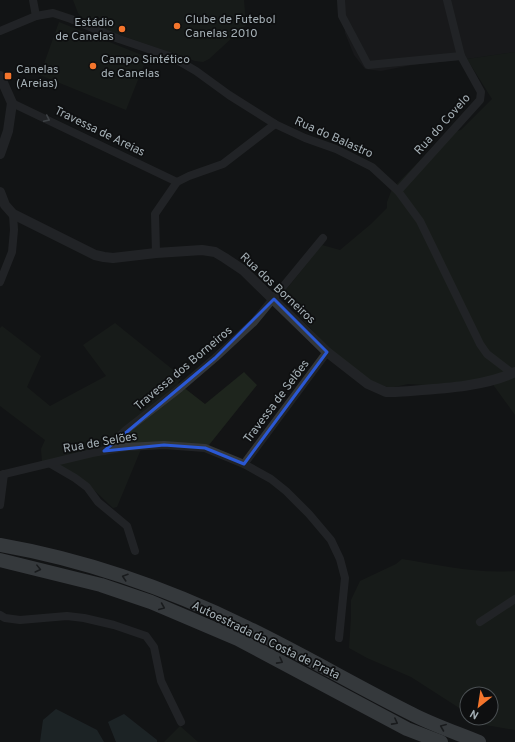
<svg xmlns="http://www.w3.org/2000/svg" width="515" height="742" viewBox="0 0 515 742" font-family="Overpass,sans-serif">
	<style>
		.built { fill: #1f2022 }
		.green { fill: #1e251d }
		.water { fill: #293639 }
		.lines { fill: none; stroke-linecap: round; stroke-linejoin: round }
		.minor { stroke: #34373a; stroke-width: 8 }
		.tertiary { stroke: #34373a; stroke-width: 10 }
		.motorway { stroke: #60666b; stroke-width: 14 }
		.oneway { stroke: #72797e }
		.oneway2 { stroke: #222527 }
		.marked { fill: none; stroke: #2a58d4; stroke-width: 3; stroke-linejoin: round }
		.poi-dot { fill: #f4752c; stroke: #0e0f10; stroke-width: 1.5 }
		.labels { text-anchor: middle; stroke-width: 3.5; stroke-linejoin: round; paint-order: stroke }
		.poi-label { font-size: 12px; fill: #a4afb5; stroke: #0e0f10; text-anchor: start }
		.street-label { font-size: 12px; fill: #a4afb5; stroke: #0e0f10 }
	</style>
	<rect width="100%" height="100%" fill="#131415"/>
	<polygon class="built" points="343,0 515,0 515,52 467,59 412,65 381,71 365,69 354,55 345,33"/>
	<g class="green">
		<polygon points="73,0 244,0 246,25 209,59 203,62 195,61 88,24 78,13"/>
		<polygon points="59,22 147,57 126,110 40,75"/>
		<polygon points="515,52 515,415 489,379 426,385 408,384 390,388 369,380 339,360 281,296 322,245 340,250 371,224 387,208 387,202 392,189 430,150 449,133 461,130 492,99 467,59"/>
		<polygon points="115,323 182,377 178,383 205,404 244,372 257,385 209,445 194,448 144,442 117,507 113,508 95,491 42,462 41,449 45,440 0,406 0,328 2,326 41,356 27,387 50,406 106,376 83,345"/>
		<path d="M 402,559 C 440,565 476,574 515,571 L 515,730 L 474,723 L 471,718 L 491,718 L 491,694 L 467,694 L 467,713 L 411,677 L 367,658 L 349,648 L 351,618 L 351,600 L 360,581 L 396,564 Z"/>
		<polygon points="180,726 198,742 164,742"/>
	</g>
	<g class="water">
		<polygon points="56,709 97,730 104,742 40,742 43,720"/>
		<polygon points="124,714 157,740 157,742 116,742 108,722"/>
	</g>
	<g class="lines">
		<g class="minor">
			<polyline points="33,0 36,16"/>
			<polyline points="341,0 342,16 368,65 461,56"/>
			<polyline points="0,31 36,16 53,13 71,19 119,39 172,57 196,71 229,95 275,124 305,138 336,149 372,167 398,191 420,221 480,344 487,354 512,373"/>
			<polyline points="12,103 177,182"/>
			<polyline points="398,191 480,100 481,92 461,56 447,0"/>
			<polyline points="156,253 155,214 177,182 189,176 223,164 275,124"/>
			<polyline points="0,282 12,252 14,230 13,214"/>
			<polyline points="104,451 126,430 180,388 215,358 254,322 323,238"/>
			<polyline points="51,464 75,478 87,487 98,502 127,526 135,551"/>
			<polyline points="244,464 327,352"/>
			<polyline points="0,475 92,453 126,447 164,445 205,448 244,464 271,479 286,491 309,514 331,540 340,559 345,578 339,638"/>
			<polyline points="0,505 4,474"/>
			<polyline points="0,615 5,618 20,620 67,616 84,618 114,625 146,636 154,647 161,681 181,722"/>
			<polyline points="480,622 515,599"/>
		</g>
		<g class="tertiary">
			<polyline points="0,76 12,103 8,131 0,154"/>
			<path d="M 0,192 L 5,205 L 13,214 L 95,255 L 104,257 L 113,258 L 156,253 L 202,250 L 215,252 L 225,258 L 243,270 L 327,352 L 368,384 L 386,392 L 395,392 C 431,389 483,388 515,372"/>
		</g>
		<g class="motorway">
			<path d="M 0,545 C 86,560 168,589 246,627 C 302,654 356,686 412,714 C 433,725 457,733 479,742"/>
			<polyline points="0,560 101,585 151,602 238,639 407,729 441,742"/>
		</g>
	</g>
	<defs><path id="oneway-chevron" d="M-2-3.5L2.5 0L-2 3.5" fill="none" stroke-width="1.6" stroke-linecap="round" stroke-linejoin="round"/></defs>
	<use class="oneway" href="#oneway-chevron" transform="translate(47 119) rotate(25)"/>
	<g class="oneway2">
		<use href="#oneway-chevron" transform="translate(38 569) rotate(14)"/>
		<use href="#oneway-chevron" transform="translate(125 577) rotate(-162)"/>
		<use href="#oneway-chevron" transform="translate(162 607) rotate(23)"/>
		<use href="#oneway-chevron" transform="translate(280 661) rotate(28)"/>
		<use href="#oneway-chevron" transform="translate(395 722) rotate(28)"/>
		<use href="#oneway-chevron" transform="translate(443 727) rotate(-158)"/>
	</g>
	<path d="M0 0H515V742H0ZM 274,299 L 327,352 L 244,464 L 205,448 L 164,445 L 104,451 L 215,358 Z" fill="#131415" fill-opacity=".55" fill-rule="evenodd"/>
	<path class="marked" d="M 274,299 L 327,352 L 244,464 L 205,448 L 164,445 L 104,451 L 215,358 Z"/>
	<g class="poi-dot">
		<circle cx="177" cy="26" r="4"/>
		<circle cx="122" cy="29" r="4"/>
		<circle cx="93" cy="66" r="4"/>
		<rect x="4" y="72" width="8" height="8" rx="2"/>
	</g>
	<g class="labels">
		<g class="poi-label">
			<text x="185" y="23">Clube de Futebol<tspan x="185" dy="14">Canelas 2010</tspan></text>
			<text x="114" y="26" text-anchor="end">Estádio<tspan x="114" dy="14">de Canelas</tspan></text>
			<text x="101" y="63">Campo Sintético<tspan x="101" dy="14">de Canelas</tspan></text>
			<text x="16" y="73">Canelas<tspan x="16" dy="14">(Areias)</tspan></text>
		</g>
		<g class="street-label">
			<text transform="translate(442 124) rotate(-48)" y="4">Rua do Covelo</text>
			<text transform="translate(100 131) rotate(26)" y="4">Travessa de Areias</text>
			<text transform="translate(334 137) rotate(24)" y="4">Rua do Balastro</text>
			<text transform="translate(278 288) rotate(43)" y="4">Rua dos Borneiros</text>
			<text transform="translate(183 368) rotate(-40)" y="4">Travessa dos Borneiros</text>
			<text transform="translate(276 401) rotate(-53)" y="4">Travessa de Selões</text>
			<text transform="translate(100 442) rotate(-10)" y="4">Rua de Selões</text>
			<text transform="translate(266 640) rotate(26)" y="4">Autoestrada da Costa de Prata</text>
		</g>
	</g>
	<g transform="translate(479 706) rotate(210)"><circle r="19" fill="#0e0f10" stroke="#4a4f52"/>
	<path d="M0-3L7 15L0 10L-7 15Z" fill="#f4752c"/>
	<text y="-6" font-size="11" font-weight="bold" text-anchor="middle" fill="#a4afb5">N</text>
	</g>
</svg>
